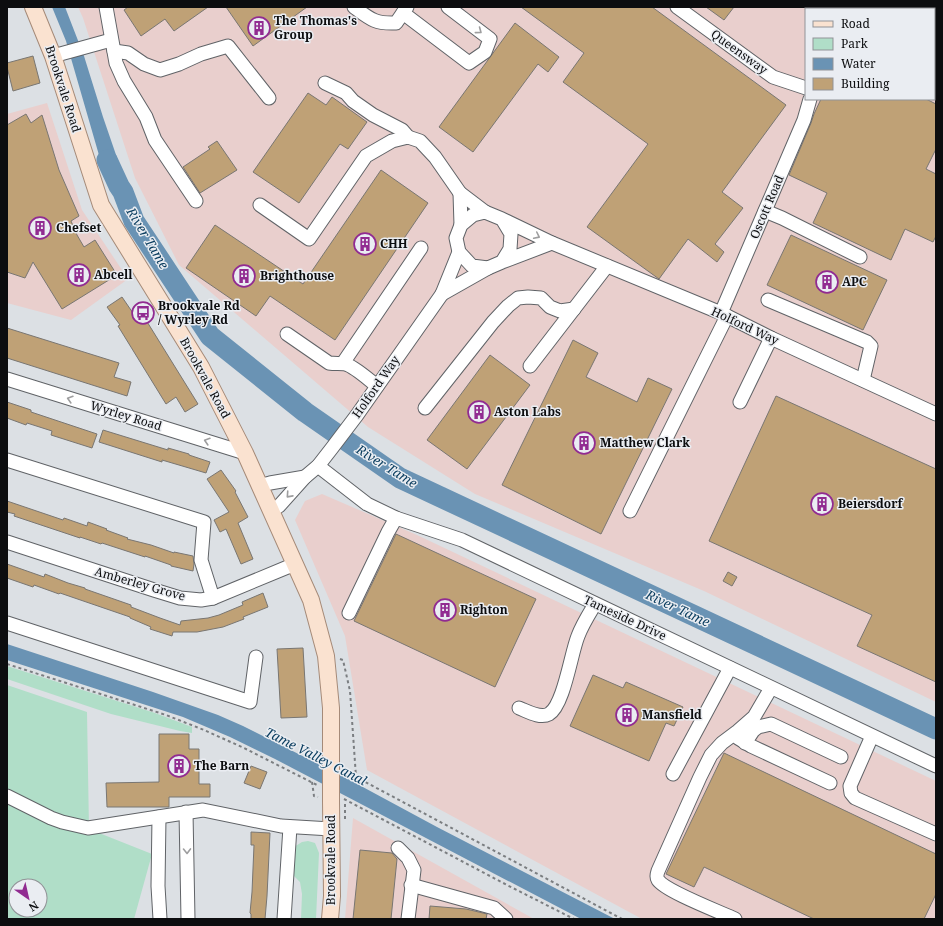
<svg xmlns="http://www.w3.org/2000/svg" width="943" height="926" viewBox="0 0 943 926" font-family="'Noto Serif',serif">
	<style>
		.industrial { fill: #e9cfcd; fill-rule: evenodd }
		.green { fill: #b0dec8; fill-rule: evenodd }
		.water { fill: #6a93b4 }
		.lines { fill: none; stroke-linecap: round; stroke-linejoin: round }
		.river { stroke: #6a93b4; stroke-width: 21 }
		.building { fill: #bfa176; stroke: #797672 }
		.minor-casing { stroke: #606367; stroke-width: 15 }
		.major-casing { stroke: #a58a78; stroke-width: 18 }
		.path { stroke: #7b7e81; stroke-width: 2; stroke-dasharray: 3 3; stroke-linecap: butt }
		.minor { stroke: #fff; stroke-width: 13 }
		.major { stroke: #fae2d0; stroke-width: 16 }
		.major-bridge-casing { stroke: #a58a78; stroke-width: 18; stroke-linecap: butt }
		.path-bridge { stroke: #7b7e81; stroke-width: 2; stroke-dasharray: 3 3; stroke-linecap: butt }
		.major-bridge { stroke: #fae2d0; stroke-width: 16 }
		.oneway { stroke: #9e9e9f }
		.labels { text-anchor: middle; stroke-width: 3; stroke-linejoin: round; paint-order: stroke }
		.poi-label { font-size: 12px; font-weight: bold; fill: #0c0d0f; stroke: #eaedf2; text-anchor: start }
		.street-label { font-size: 12px; fill: #0c0d0f; stroke: #eaedf2 }
		.water-label { font-size: 13px; font-style: italic; fill: #093c5e; stroke: #eaedf2 }
	</style>
	<rect width="100%" height="100%" fill="#dce0e4"/>
	<g class="industrial">
		<path d="M 78,7 L 936,7 L 936,702 L 704,591 L 475,494 L 368,427 L 179,265 L 135,178 L 83,18 ZM 806,9 L 934,9 L 934,99 L 806,99 Z"/>
		<polygon points="47,103 82,210 128,279 71,320 7,303 7,114"/>
		<polygon points="322,494 417,535 936,781 936,919 642,919 367,770 345,636 295,520 305,501"/>
		<polygon points="353,818 534,919 345,919"/>
	</g>
	<g class="green">
		<polygon points="7,666 155,713 192,727 192,733 180,731 111,714 7,679"/>
		<path d="M 7,685 L 87,712 L 89,829 L 152,854 L 134,919 L 7,919 ZM 16,886 L 40,886 L 40,910 L 16,910 Z"/>
		<polygon points="308,841 315,843 319,853 316,919 301,919 302,894 300,882 294,876 294,847 302,842"/>
	</g>
	<g class="water">
		<polygon points="52,7 65,7 84,56 103,117 125,181 112,192 103,169 66,41"/>
		<polygon points="7,644 153,692 218,715 243,726 348,779 437,827 615,919 581,919 275,759 230,737 183,717 7,660"/>
	</g>
	<g class="lines">
		<polyline class="river" points="107,160 119,186 123,192 134,221 210,336 305,412 400,478 936,729"/>
	</g>
	<g class="building">
		<polygon points="128,7 208,7 174,31 165,19 141,36 124,10"/>
		<polygon points="226,7 307,7 253,46"/>
		<polygon points="521,7 652,7 786,105 722,192 743,208 715,244 724,252 717,262 688,239 659,279 587,227 648,144 563,82 584,53"/>
		<polygon points="706,7 734,7 724,20"/>
		<polygon points="515,23 559,57 548,72 538,64 473,152 439,127"/>
		<polygon points="33,56 40,83 13,91 7,67 7,63"/>
		<polygon points="308,93 326,105 332,97 367,122 348,149 340,144 299,203 253,172"/>
		<polygon points="821,99 926,99 936,104 936,149 926,169 936,174 936,236 933,242 905,229 891,260 813,223 827,193 789,175 811,123 814,114"/>
		<polygon points="26,114 31,123 42,115 59,170 79,216 71,221 77,235 84,247 95,240 117,275 62,309 33,262 25,278 7,272 7,125"/>
		<polygon points="217,141 237,170 200,193 183,167 210,149 208,147"/>
		<polygon points="381,170 428,203 335,340 270,296 256,316 186,268 215,225 303,284"/>
		<polygon points="791,235 887,280 863,330 767,285"/>
		<polygon points="122,297 135,316 141,312 198,404 185,412 176,397 166,404 118,326 120,325 107,307"/>
		<polygon points="7,328 119,363 114,377 131,382 127,396 7,358"/>
		<polygon points="573,340 598,353 586,377 637,402 648,378 672,389 601,534 502,485"/>
		<polygon points="490,355 530,385 467,469 427,440"/>
		<polygon points="776,396 936,469 936,682 857,646 872,615 709,541"/>
		<polygon points="7,402 31,410 31,412 97,434 92,448 51,435 52,431 27,423 26,425 7,418"/>
		<polygon points="103,430 168,450 168,448 189,454 189,455 210,462 206,473 162,460 162,462 99,442"/>
		<polygon points="221,470 236,491 235,492 248,517 238,523 253,559 241,564 226,529 220,532 214,520 229,512 207,479"/>
		<polygon points="7,501 63,520 64,518 87,526 88,522 107,529 106,530 128,538 127,539 151,545 174,553 174,552 193,556 194,564 193,571 171,566 171,565 145,556 145,557 102,543 101,544 80,537 80,538 14,516 15,514 7,512"/>
		<polygon points="396,534 536,599 495,687 354,621"/>
		<polygon points="7,564 44,577 45,574 68,583 85,588 85,589 131,605 131,607 160,618 180,625 181,621 208,618 219,615 243,605 242,602 263,593 268,607 243,617 244,619 223,627 197,632 173,632 172,636 150,629 151,627 130,618 130,617 60,593 59,594 34,585 33,587 7,578"/>
		<polygon points="728,572 737,577 732,586 723,581"/>
		<polygon points="303,648 307,717 281,718 277,649"/>
		<polygon points="593,675 623,688 626,682 683,707 674,726 666,723 649,761 570,726"/>
		<polygon points="159,734 189,734 189,749 199,749 199,784 210,784 210,797 169,797 169,807 107,807 106,783 159,782"/>
		<polygon points="724,753 936,854 936,894 924,919 814,919 704,867 694,887 666,874"/>
		<polygon points="251,766 267,772 260,789 244,783"/>
		<polygon points="251,832 270,833 267,896 265,919 251,919 251,914 250,913 252,892 254,845 251,845"/>
		<polygon points="360,850 392,853 397,859 391,919 353,919"/>
		<polygon points="430,906 466,909 487,914 486,919 429,919"/>
	</g>
	<g class="lines">
		<g class="minor-casing">
			<g id="minor">
				<polyline points="106,7 116,63 124,81 146,117 155,140 196,201"/>
				<path d="M 354,7 C 370,19 375,24 396,23 L 407,7"/>
				<polyline points="677,7 773,77 806,88"/>
				<polyline points="880,7 880,9"/>
				<polyline points="906,7 908,7"/>
				<polyline points="924,7 925,9"/>
				<polyline points="853,9 854,7"/>
				<polyline points="403,13 469,63 485,52 490,39 448,7"/>
				<polyline points="934,44 936,46"/>
				<polyline points="114,51 128,53 144,64 160,70 179,64 201,54 228,46 269,98"/>
				<polyline points="53,56 111,40"/>
				<polyline points="934,76 936,79"/>
				<polyline points="325,83 346,93 353,101 373,115 402,130 408,137"/>
				<polyline points="460,193 461,225"/>
				<polyline points="260,205 309,239 366,156 392,141 408,137 420,141 435,157 460,193 485,212"/>
				<polyline points="765,211 782,218 860,257"/>
				<polyline points="502,219 511,234 510,249 502,262 488,268 472,266 459,252 456,238 461,225 473,215 485,212 502,219 552,243 502,262"/>
				<polyline points="552,243 721,313 771,338 936,414"/>
				<polyline points="459,252 442,294 488,268"/>
				<polyline points="768,300 867,342 871,346 863,380"/>
				<polyline points="721,313 761,220 804,120 810,99"/>
				<path d="M 287,334 L 329,363 C 335,364 341,363 345,364 C 354,366 369,380 377,386"/>
				<polyline points="343,363 421,248"/>
				<polyline points="530,366 607,266"/>
				<polyline points="7,379 245,453"/>
				<polyline points="740,402 771,338"/>
				<polyline points="425,408 493,322 508,306 518,298 528,297 541,298 550,307 560,311 574,309"/>
				<polyline points="7,460 204,522 201,560 213,598"/>
				<polyline points="318,466 367,504 396,518 462,540 936,766"/>
				<polyline points="259,486 270,483 305,477"/>
				<polyline points="271,511 279,506 305,477 318,466 332,448 357,415 442,294"/>
				<polyline points="630,511 727,316"/>
				<polyline points="7,542 154,590 180,598 201,600 213,598 295,564"/>
				<polyline points="349,613 388,532 396,518"/>
				<polyline points="7,623 250,702 256,657"/>
				<path d="M 519,708 C 527,711 540,719 549,714 C 564,705 571,653 578,636 C 582,625 589,614 595,604"/>
				<polyline points="872,736 850,786 851,793 855,798 936,834"/>
				<polyline points="738,738 751,746 830,783"/>
				<polyline points="745,743 753,731 758,727 771,724 841,757"/>
				<polyline points="673,774 730,668"/>
				<polyline points="7,796 51,818 62,822 88,828 203,810 281,826 331,829"/>
				<polyline points="186,812 188,919"/>
				<polyline points="159,817 158,886 160,919"/>
				<polyline points="398,848 408,858 414,870 408,919"/>
				<polyline points="411,885 494,908 506,919"/>
				<polyline points="284,919 290,827"/>
				<path d="M 735,919 C 720,912 665,891 658,880 C 656,877 657,874 658,871 L 700,777 L 711,755 L 722,743 L 738,731 L 754,717 L 771,688"/>
			</g>
		</g>
		<g class="major-casing">
			<g id="major">
				<polyline points="33,7 53,56 101,205 201,367 245,453 311,600 326,656 331,708 331,763"/>
				<polyline points="330,919 332,896 331,801"/>
			</g>
		</g>
		<g class="path">
			<polyline points="340,659 343,660 350,691 356,777 622,919"/>
			<polyline points="7,664 166,715 204,730 244,748 317,785"/>
			<polyline points="312,782 314,796 318,797"/>
			<polyline points="344,799 507,885 574,919"/>
		</g>
		<use href="#minor" class="minor"/>
		<use href="#major" class="major"/>
		<g class="major-bridge-casing">
			<polyline id="major-bridge" points="331,801 331,763"/>
		</g>
		<polyline class="path-bridge" points="345,804 345,821"/>
		<use href="#major-bridge" class="major-bridge"/>
	</g>
	<defs><path id="oneway-chevron" d="M-2-3.5L2.5 0L-2 3.5" fill="none" stroke-width="1.6" stroke-linecap="round" stroke-linejoin="round"/></defs>
	<g class="oneway">
		<use href="#oneway-chevron" transform="translate(479 31) rotate(37)"/>
		<use href="#oneway-chevron" transform="translate(537 236) rotate(26)"/>
		<use href="#oneway-chevron" transform="translate(70 399) rotate(-163)"/>
		<use href="#oneway-chevron" transform="translate(207 441) rotate(-163)"/>
		<use href="#oneway-chevron" transform="translate(289 495) rotate(132)"/>
		<use href="#oneway-chevron" transform="translate(187 851) rotate(89)"/>
	</g>
	<defs>
		<g id="building-ring" transform="scale(1.15)"><circle r="9.5" fill="#eaedf2" stroke="#912b91" stroke-width="1.5"/><path d="M-4-6H4V6H1V3H-1V6H-4ZM-2.5-4.3h1.7v1.8h-1.7ZM.8-4.3h1.7v1.8H.8ZM-2.5-1h1.7V.8h-1.7ZM.8-1h1.7V.8H.8Z" fill="#912b91"/></g>
		<g id="bus-ring" transform="scale(1.15)"><circle r="9.5" fill="#eaedf2" stroke="#912b91" stroke-width="1.5"/><path d="M-5-6H5V4H4V6H2V4H-2V6H-4V4H-5ZM-3.5-4V0h7V-4ZM-3.5 1.2v1.5H-2V1.2ZM2 1.2v1.5H3.5V1.2Z" fill="#912b91"/></g>
	</defs>
	<g fill-rule="evenodd">
		<use href="#building-ring" x="259" y="28"/>
		<use href="#building-ring" x="40" y="228"/>
		<use href="#building-ring" x="365" y="244"/>
		<use href="#building-ring" x="79" y="275"/>
		<use href="#building-ring" x="244" y="276"/>
		<use href="#building-ring" x="827" y="282"/>
		<use href="#bus-ring" x="143" y="313"/>
		<use href="#building-ring" x="479" y="412"/>
		<use href="#building-ring" x="584" y="443"/>
		<use href="#building-ring" x="822" y="504"/>
		<use href="#building-ring" x="445" y="610"/>
		<use href="#building-ring" x="627" y="715"/>
		<use href="#building-ring" x="179" y="766"/>
	</g>
	<g class="labels">
		<g class="poi-label">
			<text x="274" y="25">The Thomas's<tspan x="274" dy="14">Group</tspan></text>
			<text x="56" y="232">Chefset</text>
			<text x="380" y="248">CHH</text>
			<text x="94" y="279">Abcell</text>
			<text x="260" y="280">Brighthouse</text>
			<text x="842" y="286">APC</text>
			<text x="158" y="310">Brookvale Rd<tspan x="158" dy="14">/ Wyrley Rd</tspan></text>
			<text x="494" y="416">Aston Labs</text>
			<text x="600" y="447">Matthew Clark</text>
			<text x="838" y="508">Beiersdorf</text>
			<text x="460" y="614">Righton</text>
			<text x="642" y="719">Mansfield</text>
			<text x="194" y="770">The Barn</text>
		</g>
		<g class="street-label">
			<text transform="translate(739 52) rotate(36)" y="4">Queensway</text>
			<text transform="translate(63 89) rotate(72)" y="4">Brookvale Road</text>
			<text transform="translate(767 207) rotate(-67)" y="4">Oscott Road</text>
			<text transform="translate(745 326) rotate(25)" y="4">Holford Way</text>
			<text transform="translate(205 378) rotate(61)" y="4">Brookvale Road</text>
			<text transform="translate(376 387) rotate(-55)" y="4">Holford Way</text>
			<text transform="translate(126 416) rotate(17)" y="4">Wyrley Road</text>
			<text transform="translate(140 584) rotate(16)" y="4">Amberley Grove</text>
			<text transform="translate(625 618) rotate(25)" y="4">Tameside Drive</text>
			<text transform="translate(331 860) rotate(-90)" y="4">Brookvale Road</text>
		</g>
		<g class="water-label">
			<text transform="translate(148 238) rotate(59)" y="5">River Tame</text>
			<text transform="translate(387 466) rotate(32)" y="5">River Tame</text>
			<text transform="translate(678 608) rotate(25)" y="5">River Tame</text>
			<text transform="translate(316 756) rotate(27)" y="5">Tame Valley Canal</text>
		</g>
	</g>
	<rect width="943" height="926" fill="none" stroke="#0c0d0f" stroke-width="16"/>
	<rect x="805" y="8" width="130" height="92" fill="#eaedf2" stroke="#919397"/>
	<rect x="813" y="21" width="20" height="6" fill="#fae2d0" stroke="#919397"/>
	<text x="841" y="28" font-size="12" fill="#0c0d0f">Road</text>
	<rect x="813" y="38" width="20" height="12" fill="#b0dec8" stroke="#919397"/>
	<text x="841" y="48" font-size="12" fill="#0c0d0f">Park</text>
	<rect x="813" y="58" width="20" height="12" fill="#6a93b4" stroke="#919397"/>
	<text x="841" y="68" font-size="12" fill="#0c0d0f">Water</text>
	<rect x="813" y="78" width="20" height="12" fill="#bfa176" stroke="#919397"/>
	<text x="841" y="88" font-size="12" fill="#0c0d0f">Building</text>
	<g transform="translate(28 898) rotate(146)"><circle r="19" fill="#eaedf2" stroke="#919397"/>
	<path d="M0-3L7 15L0 10L-7 15Z" fill="#912b91"/>
	<text y="-6" font-size="11" font-weight="bold" text-anchor="middle" fill="#0c0d0f">N</text>
	</g>
</svg>
